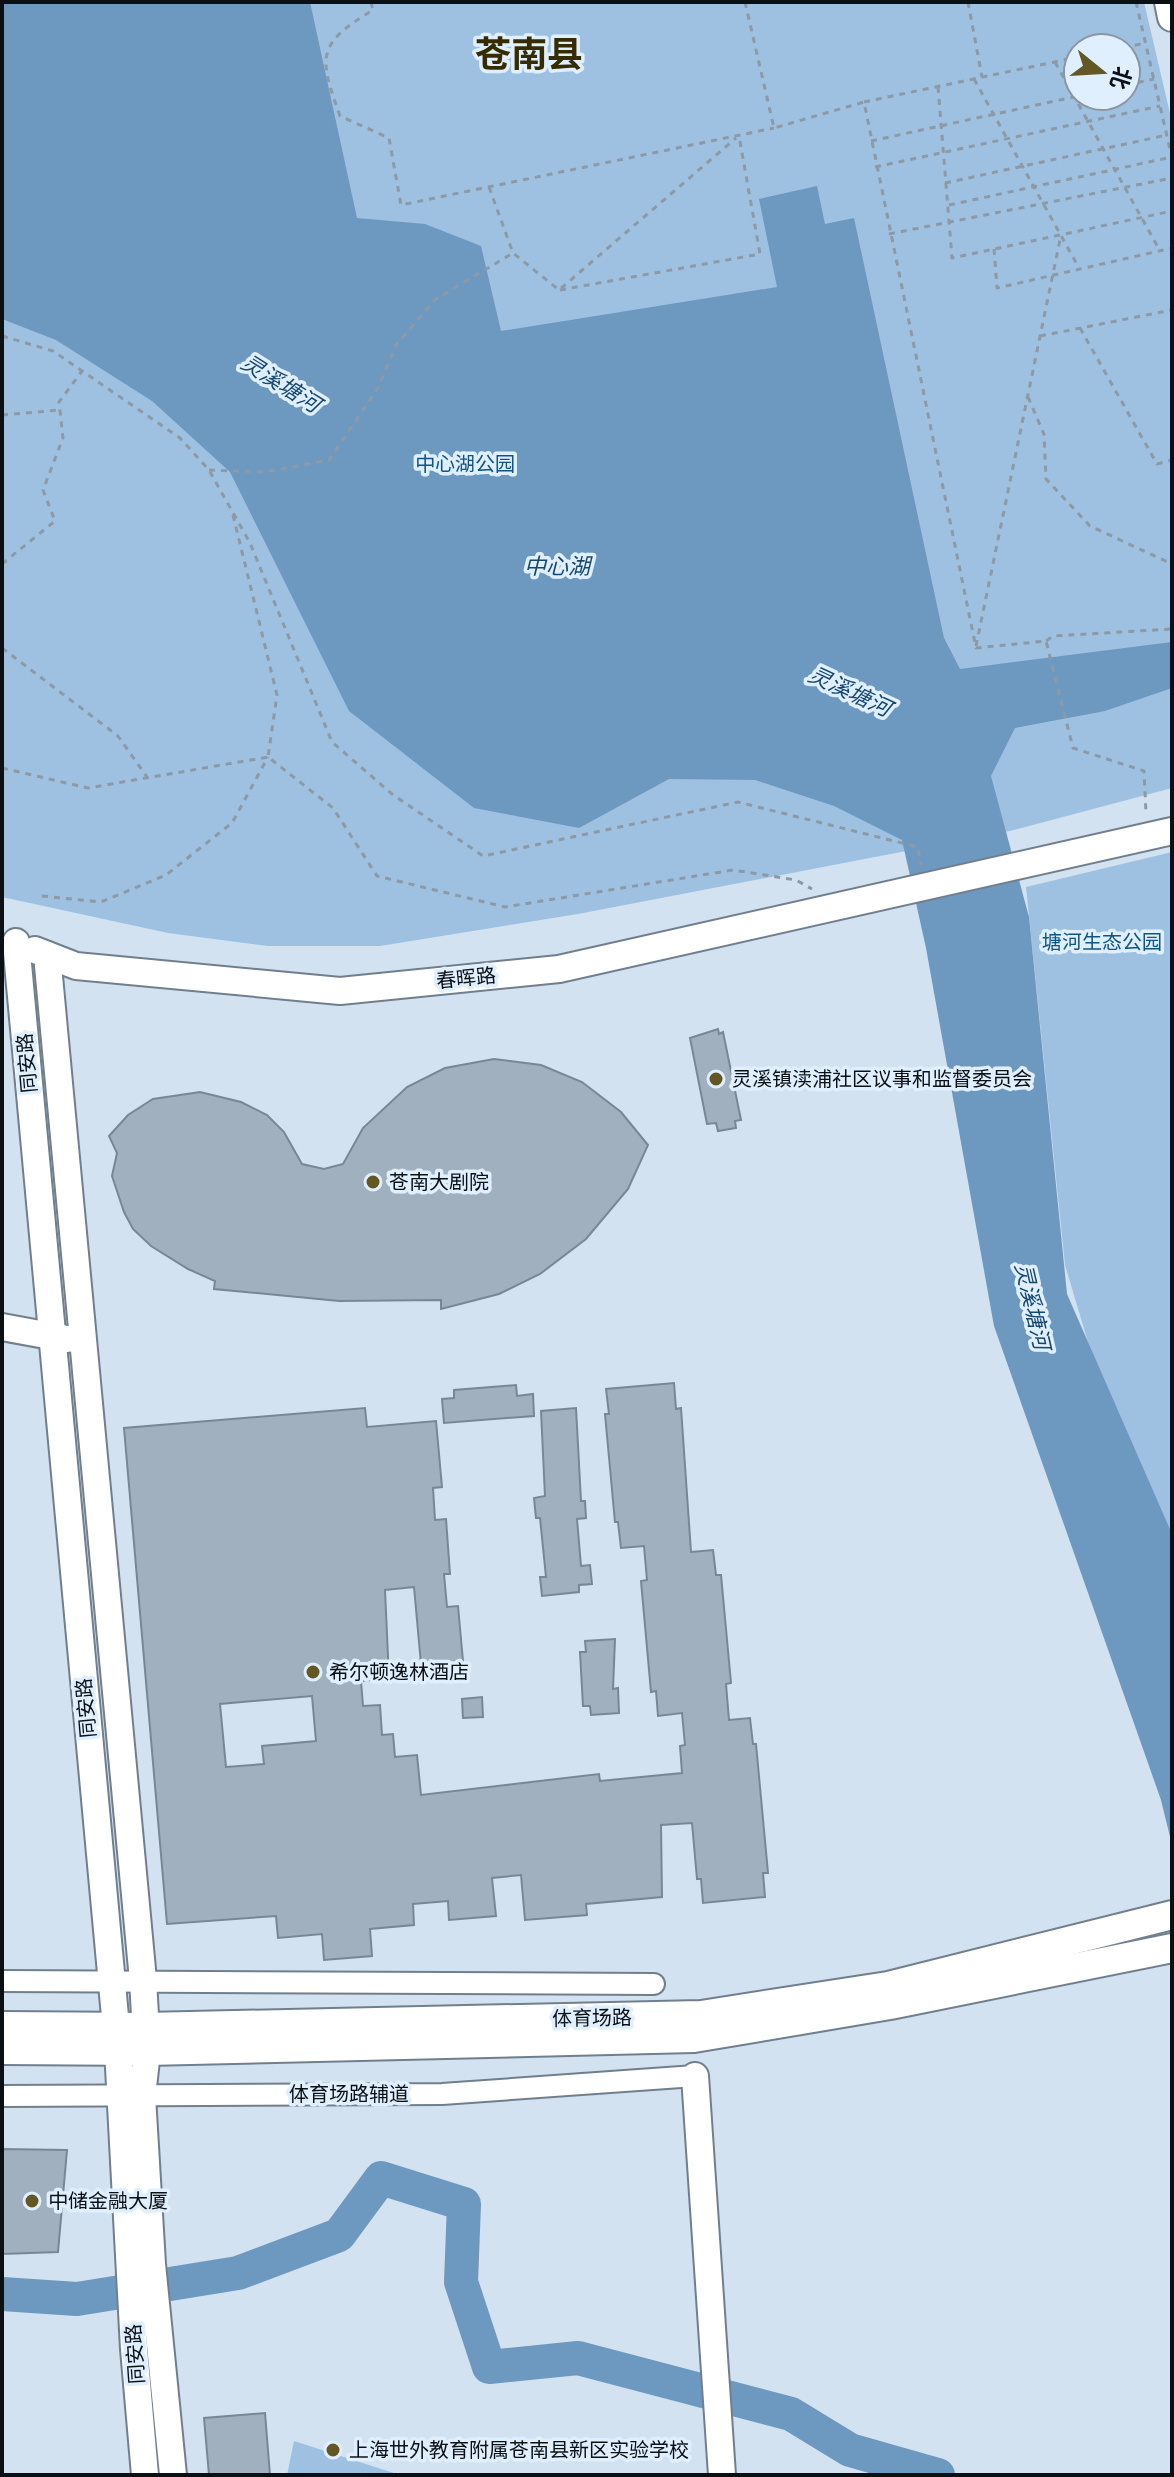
<svg xmlns="http://www.w3.org/2000/svg" width="1174" height="2477" viewBox="0 0 1174 2477" font-family="'DejaVu Sans','Noto Sans SC',sans-serif">
	<style>
		.green { fill: #9ec1e2; fill-rule: evenodd }
		.water { fill: #6d98bf }
		.lines { fill: none; stroke-linecap: round; stroke-linejoin: round }
		.river { stroke: #6d98bf; stroke-width: 34 }
		.building { fill: #a1b0bf; stroke: #798795; stroke-width: 2; fill-rule: evenodd }
		.minor-casing { stroke: #717f8d; stroke-width: 24 }
		.tertiary-casing { stroke: #717f8d; stroke-width: 30 }
		.secondary-casing { stroke: #717f8d; stroke-width: 32 }
		.path { stroke: #8d99a5; stroke-width: 3; stroke-dasharray: 6 6; stroke-linecap: butt }
		.minor { stroke: #fff; stroke-width: 20 }
		.tertiary { stroke: #fff; stroke-width: 26 }
		.secondary { stroke: #fff; stroke-width: 28 }
		.poi-dot { fill: #635724; stroke: #dfeffe; stroke-width: 3 }
		.labels { text-anchor: middle; stroke-width: 7; stroke-linejoin: round; paint-order: stroke }
		.park-label { font-size: 20px; fill: #105486; stroke: #dfeffe }
		.street-label { font-size: 20px; fill: #0b1015; stroke: #dfeffe }
		.poi-label { font-size: 20px; fill: #0b1015; stroke: #dfeffe; text-anchor: start }
		.water-label { font-size: 22px; font-style: italic; fill: #17476e; stroke: #dfeffe }
		.town-label { font-size: 36px; font-weight: bold; fill: #362c01; stroke: #dfeffe }
	</style>
	<rect width="100%" height="100%" fill="#d2e2f1"/>
	<g class="green">
		<path d="M 2,2 L 1144,2 L 1172,122 L 1172,788 L 1010,831 L 578,914 L 380,946 L 268,946 L 168,933 L 2,897 ZM 1078,48 L 1126,48 L 1126,96 L 1078,96 Z"/>
		<polygon points="1172,852 1172,1543 1146,1537 1065,1265 1026,887"/>
		<polygon points="294,2441 400,2475 287,2475"/>
	</g>
	<polygon class="water" points="2,2 310,2 357,218 425,224 481,246 501,331 777,287 759,199 817,186 825,224 854,218 944,638 960,669 1172,642 1172,688 1105,711 1015,728 991,776 1029,917 1067,1294 1172,1534 1172,1845 1161,1800 994,1326 926,948 902,840 834,806 755,780 669,779 579,828 474,808 349,711 230,472 152,401 56,340 2,319"/>
	<g class="lines">
		<polyline class="river" points="2,2294 77,2299 238,2273 339,2235 381,2178 464,2204 461,2282 489,2367 578,2358 791,2414 850,2450 938,2475"/>
	</g>
	<g class="building">
		<polygon points="718,1029 719,1034 723,1032 741,1120 735,1121 736,1128 718,1131 716,1123 707,1124 690,1038"/>
		<polygon points="494,1059 541,1065 582,1082 621,1112 648,1145 628,1189 586,1239 540,1274 499,1294 441,1309 441,1300 339,1301 214,1289 215,1281 188,1269 151,1246 133,1229 124,1212 112,1176 117,1153 109,1136 128,1115 153,1099 200,1092 241,1102 267,1115 284,1132 302,1164 324,1169 343,1164 363,1128 407,1087 445,1068"/>
		<path d="M 674,1383 L 676,1409 L 681,1408 L 691,1552 L 713,1550 L 716,1575 L 721,1575 L 731,1683 L 726,1684 L 729,1720 L 750,1718 L 753,1744 L 756,1744 L 768,1873 L 763,1873 L 765,1897 L 703,1903 L 701,1879 L 697,1879 L 692,1823 L 661,1825 L 662,1897 L 586,1904 L 587,1915 L 525,1920 L 521,1875 L 492,1878 L 496,1916 L 449,1920 L 448,1901 L 413,1904 L 414,1925 L 370,1929 L 372,1956 L 324,1960 L 322,1934 L 278,1938 L 276,1916 L 167,1924 L 124,1428 L 365,1408 L 367,1427 L 436,1421 L 442,1487 L 433,1488 L 435,1520 L 446,1519 L 450,1574 L 444,1574 L 447,1607 L 458,1606 L 463,1661 L 454,1662 L 455,1671 L 422,1675 L 414,1587 L 385,1590 L 389,1678 L 361,1681 L 363,1706 L 380,1705 L 382,1735 L 393,1734 L 395,1757 L 417,1755 L 421,1795 L 599,1774 L 600,1781 L 682,1773 L 680,1746 L 685,1745 L 682,1713 L 658,1716 L 656,1691 L 651,1692 L 641,1581 L 647,1580 L 644,1546 L 621,1548 L 618,1522 L 615,1522 L 605,1414 L 609,1414 L 606,1389 ZM 312,1696 L 316,1741 L 262,1746 L 264,1764 L 226,1767 L 220,1704 Z"/>
		<polygon points="516,1385 517,1396 533,1394 534,1416 444,1423 442,1399 454,1398 454,1390"/>
		<polygon points="576,1408 581,1501 585,1501 586,1518 577,1519 581,1566 590,1565 592,1584 579,1585 579,1592 542,1596 540,1577 546,1577 540,1518 536,1518 534,1498 545,1496 541,1411"/>
		<polygon points="615,1639 613,1689 618,1688 619,1713 591,1715 590,1706 583,1706 580,1652 586,1652 585,1641"/>
		<polygon points="482,1697 483,1717 463,1718 462,1699"/>
		<polygon points="2,2149 67,2150 58,2252 2,2254"/>
		<polygon points="265,2413 270,2475 209,2475 204,2418"/>
	</g>
	<g class="lines">
		<g class="minor-casing">
			<g id="minor">
				<polyline points="2,1981 654,1984"/>
				<polyline points="2,2096 442,2094 695,2076"/>
			</g>
		</g>
		<g class="tertiary-casing">
			<g id="tertiary">
				<polyline points="16,942 118,2049 134,2349 145,2475"/>
				<polyline points="35,950 76,966 340,991 559,969 1172,831"/>
				<polyline points="47,955 143,1980 147,2051 142,2096 152,2264 173,2475"/>
				<polyline points="2,1327 67,1339"/>
				<polyline points="695,2076 722,2475"/>
			</g>
		</g>
		<g class="secondary-casing">
			<g id="secondary">
				<polyline points="1169,2 1172,17"/>
				<polyline points="2,2026 145,2027 701,2015 888,1986 1172,1915"/>
				<polyline points="2,2050 147,2051 694,2038 890,2005 1172,1948"/>
			</g>
		</g>
		<g class="path">
			<path d="M 371,2 L 373,10 C 317,44 318,55 340,116 L 389,138 L 401,205 L 774,128"/>
			<polyline points="745,2 774,128 864,102 976,648 1046,641 1073,748 1144,771 1146,813"/>
			<polyline points="968,2 982,77"/>
			<polyline points="1136,2 1172,158"/>
			<polyline points="1123,48 1145,43"/>
			<polyline points="1055,62 1160,251"/>
			<polyline points="974,79 1079,268"/>
			<polyline points="1126,85 1154,79"/>
			<polyline points="938,87 952,258 1172,211"/>
			<polyline points="864,102 1078,57"/>
			<polyline points="871,141 1078,96"/>
			<polyline points="875,167 1160,106"/>
			<polyline points="945,183 1167,135"/>
			<polyline points="489,187 513,253 559,290 736,138"/>
			<polyline points="949,205 1172,157"/>
			<polyline points="889,234 1172,178"/>
			<polyline points="994,249 997,288 1172,248"/>
			<polyline points="560,290 760,254 739,136"/>
			<polyline points="1080,328 1157,464 1172,460"/>
			<polyline points="2,336 53,351 180,438 209,470 250,543 332,742 392,794 483,856 738,802 918,847 921,866"/>
			<polyline points="1040,336 1172,310"/>
			<polyline points="1028,397 1044,434 1046,479 1090,526 1172,564"/>
			<polyline points="2,415 60,410"/>
			<polyline points="209,470 264,472 329,460 378,388 396,345 436,299 513,253"/>
			<polyline points="233,515 277,695 268,757 333,808 377,876 505,907 733,870 796,880 812,889"/>
			<polyline points="2,564 55,521 43,490 63,438 59,402 82,371"/>
			<polyline points="2,572 2,594"/>
			<polyline points="1046,641 1053,636 1172,629"/>
			<polyline points="976,646 1061,235"/>
			<polyline points="2,648 118,736 147,777"/>
			<polyline points="2,768 88,788 268,757"/>
			<polyline points="42,896 101,902 166,875 232,823 268,757"/>
		</g>
		<use href="#minor" class="minor"/>
		<use href="#tertiary" class="tertiary"/>
		<use href="#secondary" class="secondary"/>
	</g>
	<g class="poi-dot">
		<circle cx="716" cy="1079" r="8"/>
		<circle cx="373" cy="1182" r="8"/>
		<circle cx="313" cy="1672" r="8"/>
		<circle cx="32" cy="2201" r="8"/>
		<circle cx="333" cy="2450" r="8"/>
	</g>
	<g class="labels">
		<g class="park-label">
			<text x="465" y="471">中心湖公园</text>
			<text x="1102" y="949">塘河生态公园</text>
		</g>
		<g class="street-label">
			<text transform="translate(466 978) rotate(-6)" y="7">春晖路</text>
			<text transform="translate(27 1063) rotate(-95)" y="7">同安路</text>
			<text transform="translate(86 1708) rotate(-95)" y="7">同安路</text>
			<text transform="translate(592 2018) rotate(-1)" y="7">体育场路</text>
			<text x="349" y="2101">体育场路辅道</text>
			<text transform="translate(135 2354) rotate(-94)" y="7">同安路</text>
		</g>
		<g class="poi-label">
			<text x="732" y="1086">灵溪镇渎浦社区议事和监督委员会</text>
			<text x="389" y="1189">苍南大剧院</text>
			<text x="329" y="1679">希尔顿逸林酒店</text>
			<text x="48" y="2208">中储金融大厦</text>
			<text x="349" y="2457">上海世外教育附属苍南县新区实验学校</text>
		</g>
		<g class="water-label">
			<text transform="translate(281 383) rotate(32)" y="8">灵溪塘河</text>
			<text x="557" y="574">中心湖</text>
			<text transform="translate(850 691) rotate(25)" y="8">灵溪塘河</text>
			<text transform="translate(1033 1306) rotate(77)" y="8">灵溪塘河</text>
		</g>
		<g class="town-label">
			<text x="529" y="67">苍南县</text>
		</g>
	</g>
	<rect width="1174" height="2477" fill="none" stroke="#0b1015" stroke-width="8"/>
	<g transform="translate(1102 72) rotate(108)"><circle r="38" fill="#dfeffe" stroke="#8a96a1" stroke-width="2"/>
	<path d="M0-6L14 30L0 20L-14 30Z" fill="#635724"/>
	<text y="-12" font-size="22" font-weight="bold" text-anchor="middle" fill="#0b1015">北</text>
	</g>
</svg>
